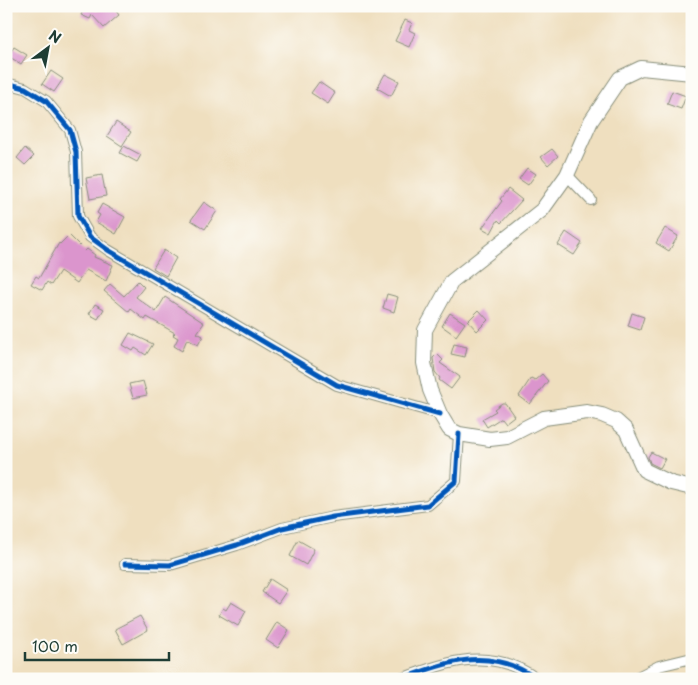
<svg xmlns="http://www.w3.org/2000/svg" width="698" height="685" viewBox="0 0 698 685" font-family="'Playpen Sans',sans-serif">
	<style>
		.building { fill: #db95cd }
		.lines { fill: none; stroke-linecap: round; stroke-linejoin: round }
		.street-casing { stroke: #878e7a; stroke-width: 12 }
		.secondary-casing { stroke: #878e7a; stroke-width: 16 }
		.street { stroke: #fff; stroke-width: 10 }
		.secondary { stroke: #fff; stroke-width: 14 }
		.cycleway-casing { stroke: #fdfcf7; stroke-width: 8 }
		.cycleway { stroke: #0057b8; stroke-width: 5 }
	</style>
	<rect width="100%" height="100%" fill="#fdfcf7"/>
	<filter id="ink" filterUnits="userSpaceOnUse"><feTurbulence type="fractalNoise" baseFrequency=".02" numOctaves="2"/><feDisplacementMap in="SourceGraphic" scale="10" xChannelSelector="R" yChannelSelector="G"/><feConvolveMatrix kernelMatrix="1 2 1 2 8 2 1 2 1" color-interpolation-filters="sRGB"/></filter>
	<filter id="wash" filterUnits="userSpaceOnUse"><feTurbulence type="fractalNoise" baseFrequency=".0096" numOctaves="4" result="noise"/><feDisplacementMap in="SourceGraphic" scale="20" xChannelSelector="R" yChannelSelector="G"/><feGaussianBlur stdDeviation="1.12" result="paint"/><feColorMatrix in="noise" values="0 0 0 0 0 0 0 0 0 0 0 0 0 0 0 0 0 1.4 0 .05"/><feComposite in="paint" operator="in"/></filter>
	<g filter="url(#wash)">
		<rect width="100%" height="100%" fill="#efdfbf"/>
		<g id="blocks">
			<g class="building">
				<polygon points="85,6 98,11 103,6 112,6 119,15 104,28 92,15 90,19 81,15"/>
				<polygon points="405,20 412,23 409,30 415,33 409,47 395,41"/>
				<polygon points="14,47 27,55 21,64 8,56"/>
				<polygon points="51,71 63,79 54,92 42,84"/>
				<polygon points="385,74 399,81 391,96 377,88"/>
				<polygon points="319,82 335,93 328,104 311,93"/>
				<polygon points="672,91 686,96 681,109 667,104"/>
				<polygon points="116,122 131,132 122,146 107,136"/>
				<polygon points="124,146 141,155 137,162 120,153"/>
				<polygon points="25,148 34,156 25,165 17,158"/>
				<polygon points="552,149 558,156 548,165 541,157"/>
				<polygon points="527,168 536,174 528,185 519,179"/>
				<polygon points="102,175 106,196 90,199 86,178"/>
				<polygon points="508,189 522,200 501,223 498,220 491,233 482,228 502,201 500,199"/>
				<polygon points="204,202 217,211 205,229 191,220"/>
				<polygon points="102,204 125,217 116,234 96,222 100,215 97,213"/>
				<polygon points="665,228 678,236 669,251 656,243"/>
				<polygon points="566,232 582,243 574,255 558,245"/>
				<polygon points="69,235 85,251 87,249 95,255 94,257 113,265 106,281 86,270 77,283 60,271 51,285 47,282 42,290 31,284 36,276 39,278 59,243 60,244"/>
				<polygon points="164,250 176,258 166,276 153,268"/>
				<polygon points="138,281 144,287 136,297 156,312 165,297 204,323 197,333 203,336 198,345 187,339 182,351 174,346 178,338 173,335 175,333 147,317 145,320 131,309 129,312 104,291 110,284 124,296"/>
				<polygon points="387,294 398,297 394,312 383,308"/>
				<polygon points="95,304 104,309 98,319 89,314"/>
				<polygon points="479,310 488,320 477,331 468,321"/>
				<polygon points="450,313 465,323 456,336 442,326"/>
				<polygon points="632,313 644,317 640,330 628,326"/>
				<polygon points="130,333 153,344 146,355 135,348 133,351 123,345"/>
				<polygon points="454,344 467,347 465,357 451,354"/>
				<polygon points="437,354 443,360 440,363 460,377 451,389 439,380 440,378 435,372 433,358"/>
				<polygon points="542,374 548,381 530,404 519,396 531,378 535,380"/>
				<polygon points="143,381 147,395 133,398 129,384"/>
				<polygon points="502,403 505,403 514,416 505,423 501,418 487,427 482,419 496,411 494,409"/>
				<polygon points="651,452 665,459 660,468 650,463 648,457"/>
				<polygon points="298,540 314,549 306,565 290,556"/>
				<polygon points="270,579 287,590 278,603 262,592"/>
				<polygon points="231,602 246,611 238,626 219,615 223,608 226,610"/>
				<polygon points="140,616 148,630 123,644 115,629"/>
				<polygon points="277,622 289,630 278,648 266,640"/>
			</g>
		</g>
	</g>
	<g filter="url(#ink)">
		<use href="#blocks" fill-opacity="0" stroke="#878e7a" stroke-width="1"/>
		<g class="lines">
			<g class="street-casing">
				<g id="street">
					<polyline points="6,83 25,88 46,101 70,130 76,152 78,216 90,237 108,250 337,385 440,414"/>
					<polyline points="567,175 591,200"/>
					<polyline points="125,564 170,565 237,545 282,528 333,517 428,505 456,481 459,434"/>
					<path d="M 401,679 C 450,661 490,646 537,679"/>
					<polyline points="634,679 659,666 692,658"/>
				</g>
			</g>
			<g class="secondary-casing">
				<polyline id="secondary" points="692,73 641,68 620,78 591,121 567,175 542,210 452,281 425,330 424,363 430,390 440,414 449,429 459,434 490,439 507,437 544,418 587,412 602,415 616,421 626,430 644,470 671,483 692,488"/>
			</g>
			<use href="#street" class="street"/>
			<use href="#secondary" class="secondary"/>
			<g class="cycleway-casing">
				<g id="cycleway">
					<polyline points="6,83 25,88 46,101 70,130 76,152 78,216 90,237 108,250 337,385 440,414"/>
					<polyline points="125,564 170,565 237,545 282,528 333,517 428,505 456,481 459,434"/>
					<path d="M 401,679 C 450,661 490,646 537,679"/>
				</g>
			</g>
			<use href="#cycleway" class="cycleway"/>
		</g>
	</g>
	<rect width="698" height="685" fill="none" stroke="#fdfcf7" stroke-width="25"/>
	<g transform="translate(48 48) rotate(32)" stroke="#fdfcf7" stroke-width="4" paint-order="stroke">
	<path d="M0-4L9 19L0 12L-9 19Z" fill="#1f3d34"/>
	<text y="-8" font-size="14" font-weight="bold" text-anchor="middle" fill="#1f3d34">N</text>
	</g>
	<path d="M25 652v8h144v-8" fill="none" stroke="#1f3d34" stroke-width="2.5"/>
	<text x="32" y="652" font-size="15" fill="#1f3d34" stroke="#fdfcf7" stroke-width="4" paint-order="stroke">100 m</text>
</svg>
